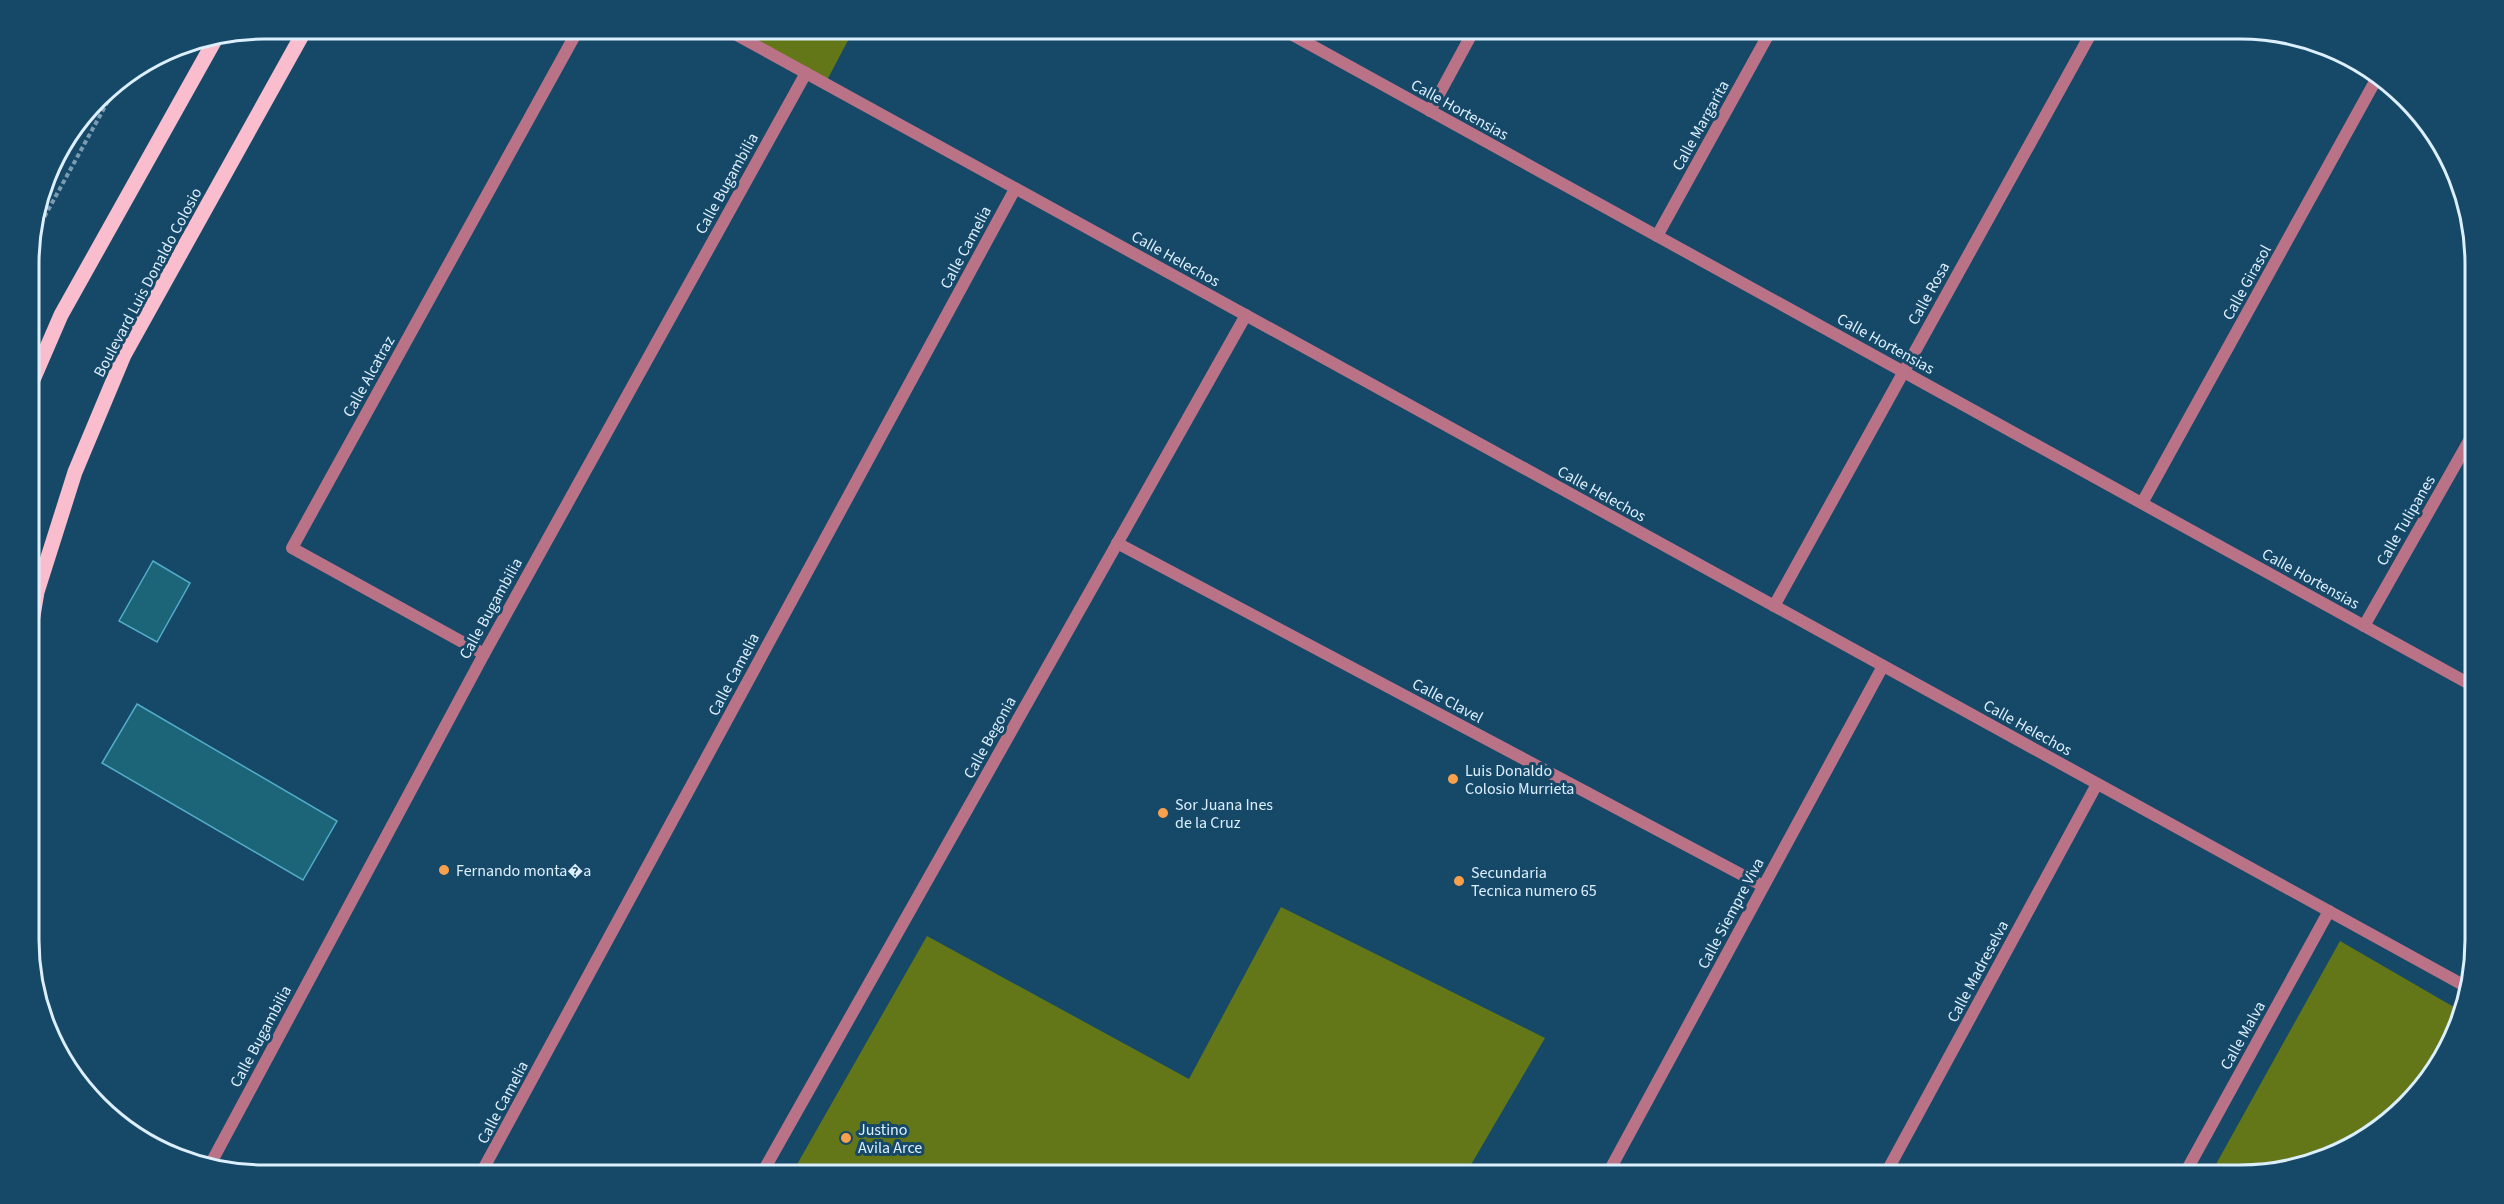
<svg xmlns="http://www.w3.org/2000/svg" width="2504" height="1204" viewBox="0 0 2504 1204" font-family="'Source Sans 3',sans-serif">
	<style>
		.green { fill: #637719 }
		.building { fill: #1c6579; stroke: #52acc9; stroke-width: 1.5 }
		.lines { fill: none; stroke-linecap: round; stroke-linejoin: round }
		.path { stroke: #7a9cb3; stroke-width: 4; stroke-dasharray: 4.5 3; stroke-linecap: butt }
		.street { stroke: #ba7287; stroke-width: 12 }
		.primary { stroke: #f9bdcd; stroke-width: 15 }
		.poi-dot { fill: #f9a04c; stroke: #164868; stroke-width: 2 }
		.labels { text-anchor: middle; stroke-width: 6; stroke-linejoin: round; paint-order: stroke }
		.street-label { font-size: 16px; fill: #dceffe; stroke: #164868 }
		.poi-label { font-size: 16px; fill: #dceffe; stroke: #164868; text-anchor: start }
		.rim { fill: none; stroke: #dceffe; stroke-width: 3 }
	</style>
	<rect width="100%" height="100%" fill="#164868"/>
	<g class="green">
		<polygon points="723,29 854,29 825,84"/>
		<polygon points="79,126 45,190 53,160"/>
		<polygon points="1281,907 1545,1038 1465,1175 791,1175 927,936 1189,1079"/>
		<polygon points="2340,941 2459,1010 2451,1044 2417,1095 2371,1136 2316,1163 2255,1175 2210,1175"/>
	</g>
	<g class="building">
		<polygon points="153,561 190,583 157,642 119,621"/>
		<polygon points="137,704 337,821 303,880 102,763"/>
	</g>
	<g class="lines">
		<polyline class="path" points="30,243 119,81"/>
		<g class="street">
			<polyline points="724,28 2465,986"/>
			<polyline points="1280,28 2475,687"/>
			<polyline points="2071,28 2088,38"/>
			<polyline points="1430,111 1475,28"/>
			<polyline points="1657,236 1772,28"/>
			<polyline points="2142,503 2378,76"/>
			<polyline points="1117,543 1763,886"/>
			<polyline points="1774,606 2094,28"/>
			<polyline points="2364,626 2474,432"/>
			<polyline points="484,654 292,548 579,28"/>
			<polyline points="211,1163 484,654 806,73"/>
			<polyline points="480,1175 1015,189"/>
			<polyline points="761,1175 1246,315"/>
			<polyline points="1607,1175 1883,666"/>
			<polyline points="1885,1175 2097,784"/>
			<polyline points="2184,1175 2329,911"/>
		</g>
		<g class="primary">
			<polyline points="29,389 61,315 216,38"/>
			<polyline points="30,634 37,592 75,472 124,355 306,28"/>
		</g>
	</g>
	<g class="poi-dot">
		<circle cx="1453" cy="779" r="6"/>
		<circle cx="1163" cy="813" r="6"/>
		<circle cx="444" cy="870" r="6"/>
		<circle cx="1459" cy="881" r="6"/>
		<circle cx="846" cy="1138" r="6"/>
	</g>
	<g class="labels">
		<g class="street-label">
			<text transform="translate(1460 109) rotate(29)" y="6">Calle Hortensias</text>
			<text transform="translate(1700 125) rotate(-61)" y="6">Calle Margarita</text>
			<text transform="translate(726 183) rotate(-61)" y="6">Calle Bugambilia</text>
			<text transform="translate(965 247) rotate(-62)" y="6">Calle Camelia</text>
			<text transform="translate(1176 258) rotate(29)" y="6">Calle Helechos</text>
			<text transform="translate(147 282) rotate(-62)" y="6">Boulevard Luis Donaldo Colosio</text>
			<text transform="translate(2246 282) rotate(-61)" y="6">Calle Girasol</text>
			<text transform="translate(1928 293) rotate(-61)" y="6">Calle Rosa</text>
			<text transform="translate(1886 343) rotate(29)" y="6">Calle Hortensias</text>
			<text transform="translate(368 376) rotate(-61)" y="6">Calle Alcatraz</text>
			<text transform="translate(1602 493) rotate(29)" y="6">Calle Helechos</text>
			<text transform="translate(2405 520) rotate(-60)" y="6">Calle Tulipanes</text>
			<text transform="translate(2311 578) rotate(29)" y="6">Calle Hortensias</text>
			<text transform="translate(490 608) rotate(-61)" y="6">Calle Bugambilia</text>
			<text transform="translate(733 674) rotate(-62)" y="6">Calle Camelia</text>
			<text transform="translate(1448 700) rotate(28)" y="6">Calle Clavel</text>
			<text transform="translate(2028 727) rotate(29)" y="6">Calle Helechos</text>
			<text transform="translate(989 737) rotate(-61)" y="6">Calle Begonia</text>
			<text transform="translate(1730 913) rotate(-62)" y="6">Calle Siempre Viva</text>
			<text transform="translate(1977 971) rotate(-62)" y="6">Calle Madreselva</text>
			<text transform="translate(2242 1035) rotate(-61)" y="6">Calle Malva</text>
			<text transform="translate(260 1036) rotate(-62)" y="6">Calle Bugambilia</text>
			<text transform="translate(502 1102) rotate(-62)" y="6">Calle Camelia</text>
		</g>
		<g class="poi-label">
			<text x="1465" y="776">Luis Donaldo<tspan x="1465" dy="18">Colosio Murrieta</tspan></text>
			<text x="1175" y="810">Sor Juana Ines<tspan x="1175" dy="18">de la Cruz</tspan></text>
			<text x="456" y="876">Fernando monta�a</text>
			<text x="1471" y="878">Secundaria<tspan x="1471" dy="18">Tecnica numero 65</tspan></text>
			<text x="858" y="1135">Justino<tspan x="858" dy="18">Avila Arce</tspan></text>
		</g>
	</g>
	<path d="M0 0H2504V1204H0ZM264 39H2240A225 225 0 0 1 2465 264V940A225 225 0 0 1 2240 1165H264A225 225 0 0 1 39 940V264A225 225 0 0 1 264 39Z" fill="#164868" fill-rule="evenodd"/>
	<path class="rim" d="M264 39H2240A225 225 0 0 1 2465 264V940A225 225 0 0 1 2240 1165H264A225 225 0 0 1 39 940V264A225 225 0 0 1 264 39Z"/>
</svg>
